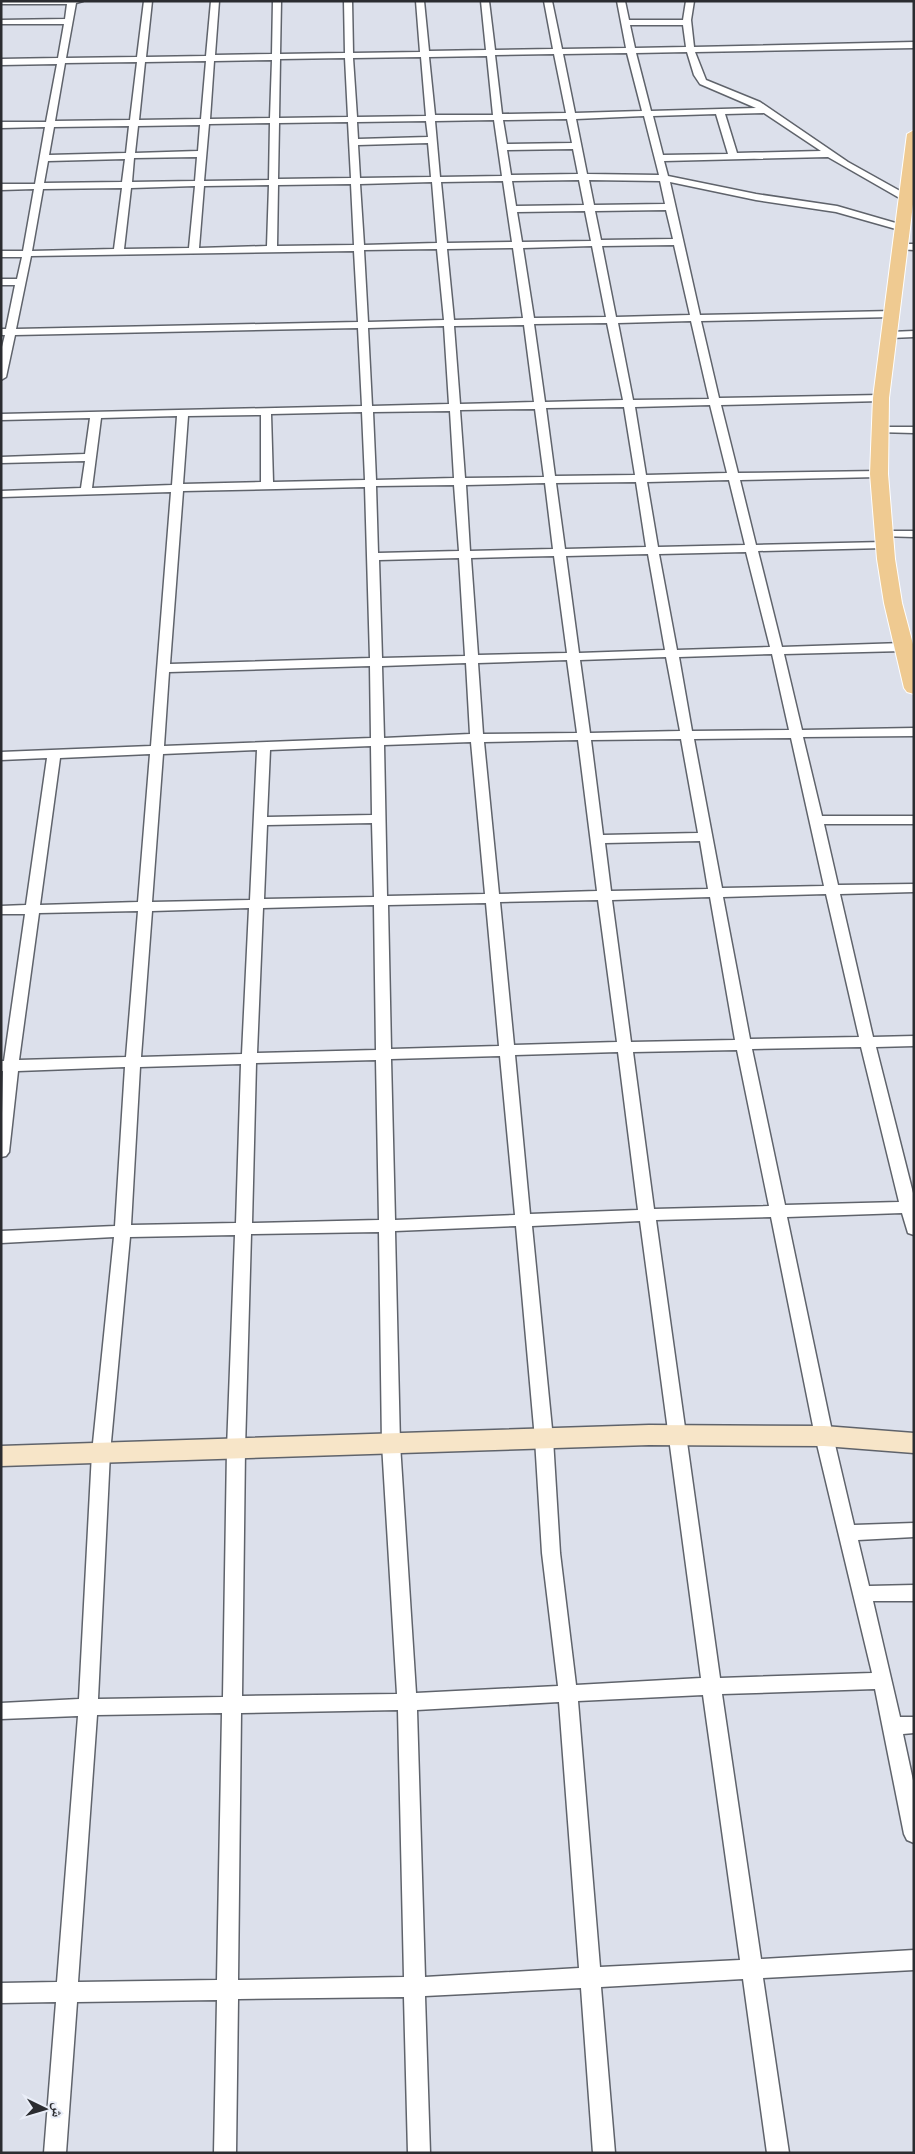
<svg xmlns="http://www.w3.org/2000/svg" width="915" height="2154" viewBox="0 0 915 2154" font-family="Jost,'Noto Naskh Arabic',sans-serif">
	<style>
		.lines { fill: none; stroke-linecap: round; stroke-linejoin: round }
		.street-casing { stroke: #5f636b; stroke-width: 3 }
		.secondary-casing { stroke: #5f636b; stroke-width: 3 }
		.primary-casing { stroke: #fff; stroke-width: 2 }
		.street { fill: #fff; fill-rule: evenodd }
		.secondary { fill: #f7e5c8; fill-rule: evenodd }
		.primary { fill: #efca91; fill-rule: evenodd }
	</style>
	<rect width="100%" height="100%" fill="#dce0eb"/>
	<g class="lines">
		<g class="street-casing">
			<g id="street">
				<path d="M 1,1 L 83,1 L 76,3 L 66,58 L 137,57 L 144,1 L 152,1 L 146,57 L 206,56 L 211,1 L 219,1 L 215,55 L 272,54 L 273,1 L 281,1 L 280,54 L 345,53 L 344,1 L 352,1 L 353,53 L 420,52 L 416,1 L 424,1 L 429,51 L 486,50 L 481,1 L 489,1 L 495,50 L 553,49 L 544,1 L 552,1 L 562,49 L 626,48 L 617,1 L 625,1 L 629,20 L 683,20 L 686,1 L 694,1 L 691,20 L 694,47 L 914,42 L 914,48 L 695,52 L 706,80 L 760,102 L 848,162 L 909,196 L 909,200 L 903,200 L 828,157 L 664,161 L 668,176 L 756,194 L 837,206 L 906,226 L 908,228 L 903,231 L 836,212 L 756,200 L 670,182 L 700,315 L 893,311 L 898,314 L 893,317 L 701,321 L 719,398 L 881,395 L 886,398 L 881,401 L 721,405 L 738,473 L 879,471 L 885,474 L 879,477 L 740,480 L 756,545 L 884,542 L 890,545 L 884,548 L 758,551 L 782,647 L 903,643 L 909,647 L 903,651 L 784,654 L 802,730 L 914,728 L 914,736 L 803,737 L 822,816 L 914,816 L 914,824 L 824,824 L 838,885 L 914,884 L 914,892 L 840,894 L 873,1037 L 914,1036 L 914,1046 L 876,1047 L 914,1197 L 914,1235 L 908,1233 L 902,1213 L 787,1217 L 833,1436 L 854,1525 L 914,1523 L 914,1537 L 858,1540 L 869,1586 L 914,1585 L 914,1601 L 873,1601 L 900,1717 L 914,1717 L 914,1733 L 903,1734 L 914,1785 L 914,1843 L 907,1840 L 904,1834 L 875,1689 L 722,1694 L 761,1959 L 914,1950 L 914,1970 L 763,1978 L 789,2153 L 767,2153 L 743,1979 L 601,1987 L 615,2153 L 593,2153 L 581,1988 L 425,1996 L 430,2153 L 408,2153 L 404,1997 L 238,1999 L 236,2153 L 214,2153 L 217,2000 L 77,2002 L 66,2153 L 44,2153 L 56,2002 L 1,2003 L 1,1983 L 57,1982 L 78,1716 L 1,1719 L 1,1703 L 79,1699 L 92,1453 L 114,1237 L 1,1243 L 1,1231 L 115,1226 L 125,1067 L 18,1071 L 9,1152 L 6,1156 L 1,1157 L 3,1071 L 1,1071 L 1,1061 L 4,1061 L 25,914 L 1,914 L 1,906 L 26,905 L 47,758 L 1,760 L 1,752 L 151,746 L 171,492 L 1,497 L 1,491 L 81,488 L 85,461 L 1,463 L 1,457 L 85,454 L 90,418 L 1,420 L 1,414 L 362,406 L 358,328 L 15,335 L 6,377 L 1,380 L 1,351 L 5,335 L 1,335 L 1,329 L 6,329 L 15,285 L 1,285 L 1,279 L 17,279 L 22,257 L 1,257 L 1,251 L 23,251 L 34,189 L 1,190 L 1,184 L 35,184 L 45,127 L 1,128 L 1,122 L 46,122 L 57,64 L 1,65 L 1,59 L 58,58 L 64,24 L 1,24 L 1,20 L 65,19 L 67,4 L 1,4 ZM 630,25 L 683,25 L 686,47 L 635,48 ZM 687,52 L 694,75 L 700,84 L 756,108 L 651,111 L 636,53 ZM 627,53 L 642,111 L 575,113 L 563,54 ZM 554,54 L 566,113 L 502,114 L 495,55 ZM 487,56 L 493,115 L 435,115 L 429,57 ZM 421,57 L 426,116 L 357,117 L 353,58 ZM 345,58 L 348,117 L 279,118 L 280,59 ZM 272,60 L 270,118 L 210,119 L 214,61 ZM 206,61 L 201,119 L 139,120 L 145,62 ZM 137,62 L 130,120 L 55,121 L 65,63 ZM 764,113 L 821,151 L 737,153 L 725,114 ZM 716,114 L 728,154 L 663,155 L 653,116 ZM 644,116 L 659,175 L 587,174 L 576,119 ZM 567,119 L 572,143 L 507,144 L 503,120 ZM 494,120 L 502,176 L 440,177 L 435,121 ZM 426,121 L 428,137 L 358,139 L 357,122 ZM 348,122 L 351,178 L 278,179 L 279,123 ZM 270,123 L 269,180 L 204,181 L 209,124 ZM 200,125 L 198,151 L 135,153 L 138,126 ZM 129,126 L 126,153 L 49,155 L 54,127 ZM 428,143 L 431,177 L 360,178 L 358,145 ZM 573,149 L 578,174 L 511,175 L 507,150 ZM 197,157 L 195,181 L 132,182 L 134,158 ZM 125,159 L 122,182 L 44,183 L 48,161 ZM 579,180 L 584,205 L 516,206 L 512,181 ZM 589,180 L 660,181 L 665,204 L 594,205 ZM 503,181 L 512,242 L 447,243 L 441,182 ZM 432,182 L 437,243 L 364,245 L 360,184 ZM 351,184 L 354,245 L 277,246 L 278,185 ZM 269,185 L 267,246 L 199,248 L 204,186 ZM 195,186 L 189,248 L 124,249 L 131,188 ZM 122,188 L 114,249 L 32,251 L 43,189 ZM 666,210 L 673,239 L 601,240 L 595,211 ZM 585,211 L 591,241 L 522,242 L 517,212 ZM 674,245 L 690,315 L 616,317 L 602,246 ZM 592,246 L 606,317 L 534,318 L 523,248 ZM 513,248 L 523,318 L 454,320 L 447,249 ZM 437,249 L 444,320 L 368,322 L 364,250 ZM 354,251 L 358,322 L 16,329 L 31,256 ZM 691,321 L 709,399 L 633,400 L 618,323 ZM 607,323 L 623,400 L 545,402 L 534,324 ZM 524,325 L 534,402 L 460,404 L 454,326 ZM 444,326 L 449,404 L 372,406 L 368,328 ZM 710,405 L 727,473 L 646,475 L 635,407 ZM 624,407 L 635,475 L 555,476 L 546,408 ZM 535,409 L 544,477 L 465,478 L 460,410 ZM 450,411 L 454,478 L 376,480 L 373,412 ZM 362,412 L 365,480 L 273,482 L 271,414 ZM 261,415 L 261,482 L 183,484 L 188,416 ZM 177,416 L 172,485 L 92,488 L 101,418 ZM 729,480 L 745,545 L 658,547 L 647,482 ZM 636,482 L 646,547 L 565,549 L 556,483 ZM 545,483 L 553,549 L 470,551 L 466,485 ZM 454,485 L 459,551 L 378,553 L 376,486 ZM 365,487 L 370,658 L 170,664 L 183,491 ZM 746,552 L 770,647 L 677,650 L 659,554 ZM 648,554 L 665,650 L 579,653 L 566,556 ZM 554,556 L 567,653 L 478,655 L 471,558 ZM 459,558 L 465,656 L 382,658 L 379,560 ZM 772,654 L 789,730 L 692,731 L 679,657 ZM 666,657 L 680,731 L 590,733 L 580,660 ZM 567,660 L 577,733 L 483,734 L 478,663 ZM 466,663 L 470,734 L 384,738 L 382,666 ZM 370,666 L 371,738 L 164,746 L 169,672 ZM 791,738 L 824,886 L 722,888 L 694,739 ZM 681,739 L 698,833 L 603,835 L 591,740 ZM 578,740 L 597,891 L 499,894 L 484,742 ZM 471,742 L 485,894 L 387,896 L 384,745 ZM 371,746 L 372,815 L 267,817 L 270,750 ZM 257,750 L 250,900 L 152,902 L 163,754 ZM 150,754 L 138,902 L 40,905 L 60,758 ZM 372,823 L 374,897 L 264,899 L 267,825 ZM 700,841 L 708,889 L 611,891 L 605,843 ZM 826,894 L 859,1037 L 750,1039 L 723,897 ZM 710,897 L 735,1040 L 631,1042 L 612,900 ZM 598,900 L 617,1042 L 514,1045 L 500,902 ZM 486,903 L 499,1046 L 391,1049 L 388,905 ZM 374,905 L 376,1050 L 257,1053 L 263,908 ZM 249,908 L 242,1054 L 141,1057 L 152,911 ZM 138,911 L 126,1057 L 19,1060 L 39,913 ZM 861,1047 L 899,1202 L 785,1205 L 752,1049 ZM 737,1050 L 769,1206 L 654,1209 L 633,1052 ZM 618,1052 L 638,1210 L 530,1214 L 515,1055 ZM 500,1056 L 515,1215 L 395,1220 L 391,1059 ZM 376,1060 L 379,1220 L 252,1223 L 256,1063 ZM 241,1064 L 236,1223 L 131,1225 L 140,1067 ZM 771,1217 L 815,1436 L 872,1673 L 720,1678 L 656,1220 ZM 640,1221 L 701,1678 L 576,1685 L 560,1553 L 553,1439 L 532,1226 ZM 516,1226 L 535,1439 L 542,1553 L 558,1686 L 416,1693 L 400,1444 L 395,1231 ZM 379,1232 L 382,1444 L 397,1694 L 242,1696 L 245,1449 L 251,1234 ZM 235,1235 L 227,1449 L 223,1697 L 98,1699 L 110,1453 L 130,1237 ZM 703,1695 L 740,1960 L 600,1967 L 578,1701 ZM 559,1702 L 579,1968 L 425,1977 L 417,1710 ZM 398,1710 L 404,1977 L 238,1980 L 241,1713 ZM 222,1713 L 217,1980 L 78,1982 L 97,1715 Z"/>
				<polygon points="900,244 914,244 914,250 897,249 895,247"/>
				<polygon points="914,331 914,337 890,338 885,335 890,332"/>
				<polygon points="880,427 914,427 914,433 876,432 875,430 876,428"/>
				<polygon points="883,531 914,531 914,537 879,536 877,534 879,532"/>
			</g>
		</g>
		<g class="secondary-casing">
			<polygon id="secondary" points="649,1425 824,1426 914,1433 914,1453 824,1446 649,1445 1,1466 1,1446"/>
		</g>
		<g class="primary-casing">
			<polygon id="primary" points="914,130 914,196 889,398 888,474 895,559 902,603 914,648 914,694 907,692 904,688 884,603 877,559 870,474 873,398 907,134"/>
		</g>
		<use href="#street" class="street"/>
		<use href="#secondary" class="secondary"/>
		<use href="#primary" class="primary"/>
	</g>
	<rect width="915" height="2154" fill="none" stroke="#2b2c30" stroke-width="5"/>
	<g transform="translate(45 2109) rotate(95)" stroke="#eaeef8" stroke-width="4" paint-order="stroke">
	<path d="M0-4L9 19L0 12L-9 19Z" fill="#2b2c30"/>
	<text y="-8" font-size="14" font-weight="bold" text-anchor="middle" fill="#2b2c30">ش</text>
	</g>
</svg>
